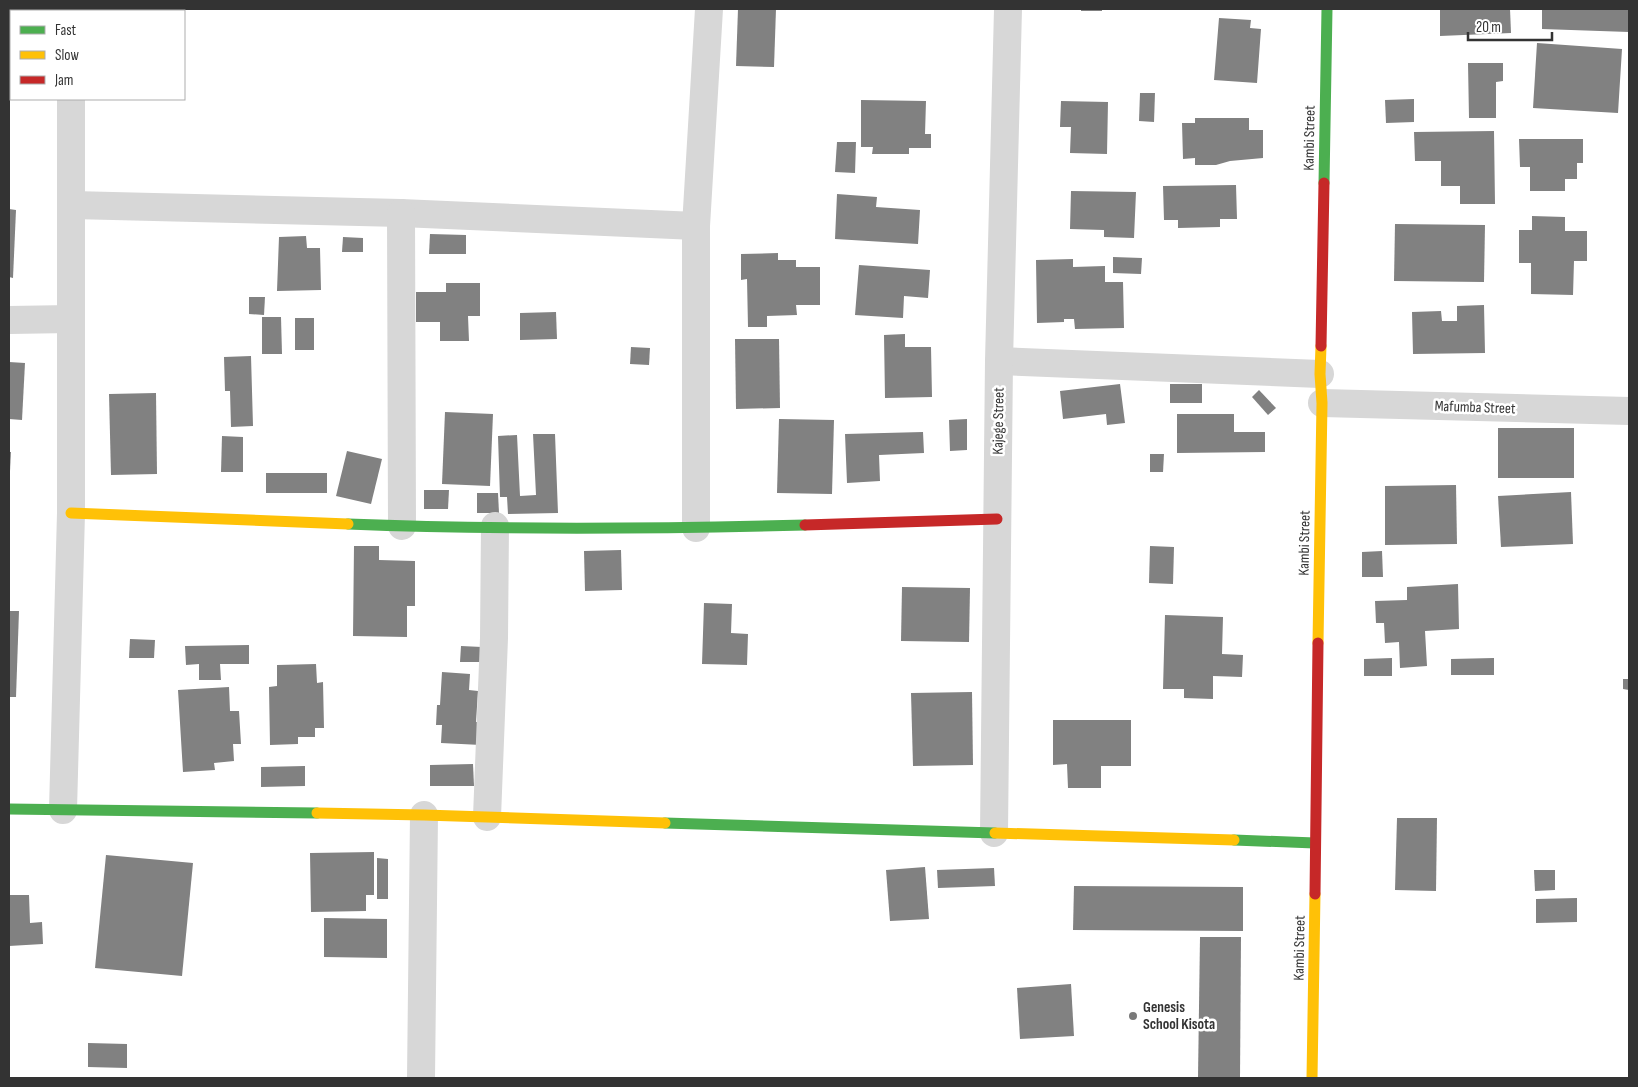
<svg xmlns="http://www.w3.org/2000/svg" width="1638" height="1087" viewBox="0 0 1638 1087" font-family="'Sofia Sans Condensed',sans-serif">
	<style>
		.building { fill: #818181 }
		.lines { fill: none; stroke-linecap: round; stroke-linejoin: round }
		.street { stroke: #d7d7d7; stroke-width: 28 }
		.fast { stroke: #4caf50; stroke-width: 11 }
		.slow { stroke: #ffc107; stroke-width: 11 }
		.jam { stroke: #c62828; stroke-width: 11 }
		.poi-dot { fill: #7a7a7a; stroke: #fff; stroke-width: 2 }
		.labels { text-anchor: middle; stroke-width: 5; stroke-linejoin: round; paint-order: stroke }
		.street-label { font-size: 15px; fill: #333; stroke: #fff }
		.poi-label { font-size: 15px; font-weight: bold; fill: #333; stroke: #fff; text-anchor: start }
	</style>
	<rect width="100%" height="100%" fill="#fff"/>
	<g class="building">
		<polygon points="738,9 776,9 774,67 736,66"/>
		<rect x="1081" y="9" width="21" height="2"/>
		<polygon points="1440,9 1510,9 1511,33 1440,36"/>
		<polygon points="1542,9 1629,9 1629,32 1542,29"/>
		<polygon points="1219,18 1251,20 1250,28 1261,29 1257,83 1214,80"/>
		<polygon points="1537,43 1622,49 1618,113 1533,108"/>
		<polygon points="1468,63 1503,63 1503,81 1496,82 1496,118 1469,118"/>
		<polygon points="1140,93 1155,93 1154,122 1139,121"/>
		<polygon points="1414,99 1414,122 1386,123 1385,100"/>
		<polygon points="861,100 926,101 925,134 931,134 931,148 909,148 909,154 872,154 873,147 861,147"/>
		<polygon points="1061,101 1108,102 1107,154 1070,153 1071,127 1060,127"/>
		<polygon points="1195,118 1249,118 1249,130 1263,130 1263,158 1230,161 1216,165 1195,165 1195,158 1183,159 1182,123 1195,123"/>
		<polygon points="1494,131 1495,204 1460,204 1460,186 1441,186 1441,161 1415,161 1414,132"/>
		<polygon points="1519,139 1583,139 1583,163 1577,163 1577,179 1565,179 1565,191 1530,191 1530,167 1520,167"/>
		<polygon points="837,142 856,142 855,173 835,172"/>
		<polygon points="1236,185 1237,219 1220,219 1220,227 1178,228 1178,220 1164,220 1163,186"/>
		<polygon points="1071,191 1136,192 1134,238 1104,237 1104,230 1070,229"/>
		<polygon points="837,194 877,197 876,207 920,210 918,244 835,239"/>
		<polygon points="9,209 16,210 13,278 9,277"/>
		<polygon points="1532,216 1565,217 1565,231 1587,231 1587,261 1574,261 1573,295 1531,294 1531,263 1519,263 1519,230 1532,230"/>
		<polygon points="1395,224 1485,225 1484,282 1394,281"/>
		<polygon points="430,234 466,235 466,254 429,254"/>
		<polygon points="306,236 307,248 320,248 321,290 277,291 279,237"/>
		<polygon points="343,237 363,238 363,252 342,252"/>
		<polygon points="778,253 778,260 796,260 796,267 820,267 820,305 796,305 797,315 767,316 767,327 748,327 747,279 741,280 741,254"/>
		<polygon points="1113,257 1142,258 1141,274 1113,273"/>
		<polygon points="1073,259 1073,267 1105,266 1105,282 1123,282 1124,328 1075,329 1074,319 1064,319 1064,322 1037,323 1036,260"/>
		<polygon points="859,265 930,270 928,298 904,296 903,318 855,315"/>
		<polygon points="446,283 480,283 480,316 468,316 469,341 440,341 440,322 416,322 416,292 446,292"/>
		<polygon points="249,297 265,297 264,315 249,314"/>
		<polygon points="1484,305 1485,353 1413,354 1412,312 1441,311 1442,321 1457,321 1457,306"/>
		<polygon points="556,312 557,339 520,340 520,313"/>
		<polygon points="262,317 281,317 282,354 262,354"/>
		<rect x="295" y="318" width="19" height="32"/>
		<polygon points="905,334 905,347 931,347 932,397 885,398 884,335"/>
		<polygon points="735,339 779,339 780,408 736,409"/>
		<polygon points="631,347 650,348 649,365 630,364"/>
		<polygon points="251,356 253,426 231,427 230,391 225,391 224,357"/>
		<polygon points="9,362 25,363 22,420 9,419"/>
		<polygon points="1120,384 1125,423 1107,425 1106,414 1063,419 1060,391"/>
		<rect x="1170" y="384" width="32" height="19"/>
		<polygon points="1259,390 1276,408 1268,415 1252,397"/>
		<polygon points="156,393 157,474 111,475 109,394"/>
		<polygon points="445,412 493,414 490,486 442,484"/>
		<polygon points="1177,414 1234,414 1234,432 1265,432 1265,452 1177,453"/>
		<polygon points="779,419 834,420 832,494 777,493"/>
		<polygon points="967,419 967,450 950,451 949,420"/>
		<rect x="1498" y="428" width="76" height="50"/>
		<polygon points="923,432 924,453 879,455 880,481 847,483 845,434"/>
		<polygon points="533,434 555,434 558,513 508,514 507,497 500,497 498,436 517,435 520,496 536,495"/>
		<polygon points="222,436 243,437 243,472 221,472"/>
		<polygon points="347,451 382,459 371,504 336,496"/>
		<polygon points="9,452 11,452 10,471 9,471"/>
		<polygon points="1150,454 1164,454 1163,472 1150,472"/>
		<rect x="266" y="473" width="61" height="20"/>
		<polygon points="1456,485 1457,544 1385,545 1385,486"/>
		<polygon points="424,490 449,490 448,509 424,509"/>
		<polygon points="1571,492 1573,544 1501,547 1498,496"/>
		<polygon points="477,493 498,493 499,513 477,513"/>
		<polygon points="354,546 379,546 379,560 415,561 415,606 407,606 407,637 353,636"/>
		<polygon points="1150,546 1174,547 1173,584 1149,583"/>
		<polygon points="621,550 622,590 585,591 584,551"/>
		<polygon points="1382,551 1383,577 1362,577 1362,552"/>
		<polygon points="1458,584 1459,629 1425,631 1427,666 1400,668 1399,642 1385,643 1384,623 1376,623 1375,601 1407,600 1407,587"/>
		<polygon points="902,587 970,588 969,642 901,641"/>
		<polygon points="704,603 732,604 731,633 748,634 747,665 702,664"/>
		<polygon points="9,611 19,611 16,697 9,697"/>
		<polygon points="1165,615 1223,617 1222,654 1243,655 1242,677 1213,676 1213,699 1184,698 1184,689 1163,689"/>
		<polygon points="130,639 155,640 154,658 129,658"/>
		<polygon points="249,645 249,664 220,664 221,680 199,680 199,664 186,665 185,646"/>
		<polygon points="461,646 482,647 482,662 460,662"/>
		<polygon points="1392,658 1392,676 1364,676 1364,659"/>
		<polygon points="1494,658 1494,675 1451,675 1451,659"/>
		<polygon points="316,664 317,683 323,682 324,728 315,728 315,737 298,737 298,744 270,745 269,687 277,686 277,665"/>
		<polygon points="442,672 470,674 469,690 478,691 476,722 482,722 481,745 441,743 442,725 436,725 437,705 440,705"/>
		<polygon points="1623,679 1629,679 1629,690 1623,689"/>
		<polygon points="229,687 230,711 239,711 241,744 233,744 234,761 214,763 215,770 183,772 178,690"/>
		<polygon points="972,692 973,765 913,766 911,693"/>
		<polygon points="1053,720 1131,720 1131,766 1101,766 1101,788 1068,788 1067,764 1053,765"/>
		<polygon points="473,764 474,786 430,786 430,765"/>
		<polygon points="305,766 305,786 261,787 261,767"/>
		<polygon points="1397,818 1437,818 1436,891 1395,890"/>
		<polygon points="374,852 374,895 366,895 366,911 311,912 310,853"/>
		<polygon points="106,855 193,863 182,976 95,968"/>
		<polygon points="377,858 388,859 388,899 377,899"/>
		<polygon points="925,867 929,919 890,921 886,870"/>
		<polygon points="994,868 995,886 938,888 937,870"/>
		<polygon points="1534,870 1555,870 1555,890 1535,891"/>
		<polygon points="1074,886 1243,887 1243,931 1073,930"/>
		<polygon points="9,895 29,895 30,923 42,922 43,944 9,946"/>
		<polygon points="1577,898 1577,922 1536,923 1536,899"/>
		<polygon points="324,918 387,919 387,958 324,957"/>
		<polygon points="1200,937 1241,937 1240,1078 1198,1078"/>
		<polygon points="1071,984 1074,1036 1020,1039 1017,988"/>
		<polygon points="88,1043 127,1044 127,1068 88,1067"/>
	</g>
	<g class="lines">
		<g class="street">
			<polyline points="69,9 69,11"/>
			<polyline points="72,205 401,213 696,226"/>
			<polyline points="401,213 402,526"/>
			<polyline points="9,320 71,319"/>
			<polyline points="999,361 1320,374"/>
			<polyline points="1322,403 1629,411"/>
			<polyline points="696,528 696,226 709,9"/>
			<polyline points="63,810 71,513 71,99"/>
			<polyline points="487,817 494,638 495,526"/>
			<polyline points="994,833 999,361 1008,9"/>
			<polyline points="421,1078 424,815"/>
		</g>
		<g class="fast">
			<polyline points="1324,183 1327,9"/>
			<path d="M 348,524 C 500,530 653,529 805,525"/>
			<polyline points="9,809 317,813"/>
			<polyline points="665,823 995,833"/>
			<polyline points="1234,840 1315,843"/>
		</g>
		<g class="slow">
			<polyline points="71,513 348,524"/>
			<polyline points="1318,643 1322,403 1320,374 1321,346"/>
			<polyline points="317,813 424,815 665,823"/>
			<polyline points="995,833 1234,840"/>
			<polyline points="1312,1078 1315,894"/>
		</g>
		<g class="jam">
			<polyline points="1321,346 1324,183"/>
			<polyline points="805,525 997,519"/>
			<polyline points="1315,894 1318,643"/>
		</g>
	</g>
	<circle class="poi-dot" cx="1133" cy="1016" r="5"/>
	<g class="labels">
		<g class="street-label">
			<text transform="translate(1309 138) rotate(-89)" y="5">Kambi Street</text>
			<text transform="translate(1475 407) rotate(2)" y="5">Mafumba Street</text>
			<text transform="translate(998 421) rotate(-89)" y="5">Kajege Street</text>
			<text transform="translate(1304 543) rotate(-89)" y="5">Kambi Street</text>
			<text transform="translate(1299 948) rotate(-89)" y="5">Kambi Street</text>
		</g>
		<g class="poi-label">
			<text x="1143" y="1012">Genesis<tspan x="1143" dy="17">School Kisota</tspan></text>
		</g>
	</g>
	<rect width="1638" height="1087" fill="none" stroke="#333333" stroke-width="20"/>
	<rect x="10" y="10" width="175" height="90" fill="#ffffff" stroke="#adadad"/>
	<rect x="20" y="26" width="25" height="8" fill="#4caf50" stroke="#adadad"/>
	<text x="55" y="35" font-size="15" fill="#333333">Fast</text>
	<rect x="20" y="51" width="25" height="8" fill="#ffc107" stroke="#adadad"/>
	<text x="55" y="60" font-size="15" fill="#333333">Slow</text>
	<rect x="20" y="76" width="25" height="8" fill="#c62828" stroke="#adadad"/>
	<text x="55" y="85" font-size="15" fill="#333333">Jam</text>
	<path d="M1468 32v8h84v-8" fill="none" stroke="#333333" stroke-width="2.5"/>
	<text x="1476" y="32" font-size="15" fill="#333333" stroke="#ffffff" stroke-width="4" paint-order="stroke">20 m</text>
</svg>
